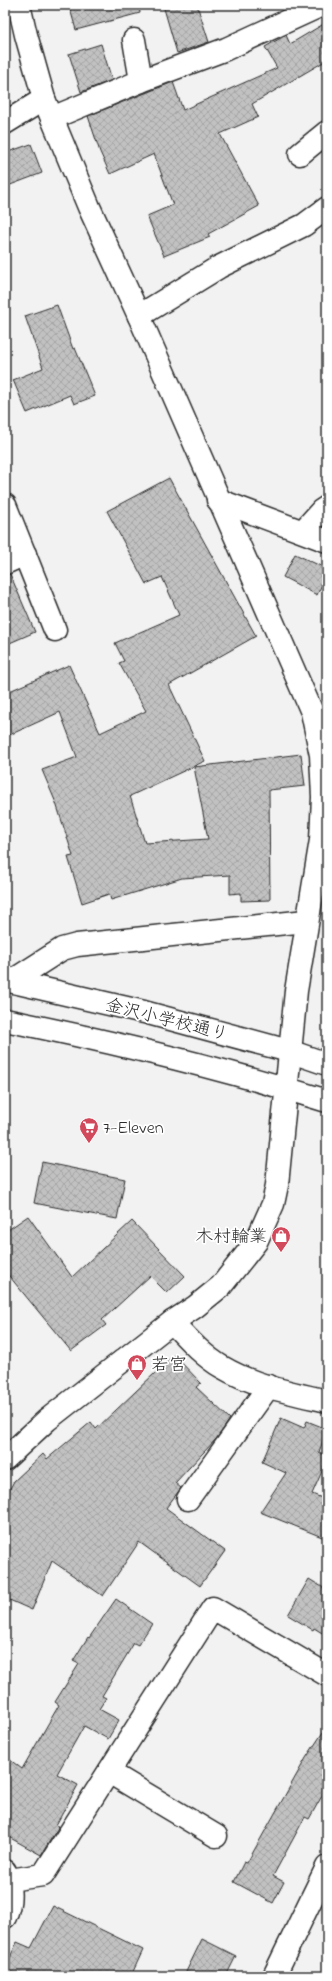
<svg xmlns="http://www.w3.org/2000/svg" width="332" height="1981" viewBox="0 0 332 1981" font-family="'Indie Flower','Klee One',sans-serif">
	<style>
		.building { fill: url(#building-cross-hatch); stroke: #2b2b2b }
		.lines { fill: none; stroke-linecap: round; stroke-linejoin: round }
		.minor-casing { stroke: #2b2b2b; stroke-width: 25 }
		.minor { stroke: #fff; stroke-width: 22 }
		.labels { text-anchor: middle; stroke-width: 3.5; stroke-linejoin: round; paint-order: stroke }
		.street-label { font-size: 18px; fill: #2b2b2b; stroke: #fff }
		.poi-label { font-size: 18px; fill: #2b2b2b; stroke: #fff; text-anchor: start }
	</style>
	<defs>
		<pattern id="building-cross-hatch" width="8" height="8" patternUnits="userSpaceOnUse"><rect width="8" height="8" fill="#c1c1c1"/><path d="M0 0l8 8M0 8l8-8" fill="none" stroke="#a6a6a6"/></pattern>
	</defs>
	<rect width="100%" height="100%" fill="#f2f2f2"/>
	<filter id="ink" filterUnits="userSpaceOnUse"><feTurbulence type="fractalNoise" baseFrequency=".025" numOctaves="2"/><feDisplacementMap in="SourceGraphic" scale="8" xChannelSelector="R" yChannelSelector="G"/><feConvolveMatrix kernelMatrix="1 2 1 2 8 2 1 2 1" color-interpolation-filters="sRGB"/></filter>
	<g filter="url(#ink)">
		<g class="building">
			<polygon points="69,5 139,5 140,13 76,30"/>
			<polygon points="163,5 197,5 209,42 177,53"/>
			<polygon points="327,22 327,60 252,104 258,117 220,134 259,206 208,234 210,237 164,256 147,216 173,205 154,154 110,174 100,152 88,116 173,82 183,110 277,68 265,47 286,35 290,44"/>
			<polygon points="101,44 112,80 81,92 69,54"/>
			<polygon points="31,144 42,173 5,187 5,153"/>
			<polygon points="57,305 73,349 75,348 95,396 74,404 70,395 27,413 13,380 43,368 25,316"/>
			<polygon points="169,478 256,636 169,685 205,761 130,796 145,843 208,839 194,767 301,754 305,786 269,790 270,900 241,901 241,893 230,894 230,875 182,878 111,900 109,894 82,903 68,857 73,856 56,803 42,770 77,757 60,712 5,737 5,693 69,665 100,733 146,711 119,663 124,661 115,643 179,615 162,577 146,584 107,511"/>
			<polygon points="295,554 327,569 327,574 317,595 283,577"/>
			<polygon points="10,574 35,632 5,645 5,575"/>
			<polygon points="42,1162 125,1179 117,1219 34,1203"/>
			<polygon points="28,1216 72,1277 132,1221 185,1276 167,1293 150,1276 102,1320 106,1325 71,1351 5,1271 5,1232"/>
			<polygon points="174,1355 201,1383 196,1387 230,1419 217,1438 175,1483 181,1488 166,1508 225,1551 200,1586 139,1542 103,1596 52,1561 32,1610 5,1598 5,1498 14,1481 43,1454 47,1459 91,1422 96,1429"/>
			<polygon points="281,1418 304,1428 307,1421 327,1429 319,1452 327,1456 327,1460 312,1494 327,1500 327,1539 260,1512 286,1473 262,1462"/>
			<polygon points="309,1579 327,1590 327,1636 314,1628 313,1630 288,1615"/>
			<polygon points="116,1599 152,1624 138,1645 134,1643 102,1696 106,1698 99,1709 119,1720 108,1739 84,1726 57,1774 78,1785 56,1825 59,1826 41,1855 5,1835 5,1756 22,1769 59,1705 55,1702 79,1664 73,1661 88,1637 89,1638"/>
			<polygon points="327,1726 327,1787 309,1819 305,1817 273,1876 284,1882 273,1903 234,1882 244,1862 247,1863 306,1758"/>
			<polygon points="53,1906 143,1950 131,1976 5,1976 5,1968 17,1942 31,1948"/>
			<polygon points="202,1939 236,1956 226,1976 184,1976"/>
		</g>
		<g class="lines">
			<g class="minor-casing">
				<g id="minor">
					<polyline points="141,81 226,49 322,5"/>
					<polyline points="52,118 141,81 134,40"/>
					<polyline points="5,123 44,99"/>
					<polyline points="300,154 327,132"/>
					<polyline points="139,316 219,267 304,225 327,208"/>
					<polyline points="218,500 327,541"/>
					<polyline points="5,505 55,630"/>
					<polyline points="303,531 321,511 327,507"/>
					<polyline points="5,563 25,554"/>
					<polyline points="5,980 144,1012 289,1051 327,1064"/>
					<polyline points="12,981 62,949 77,945 306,921"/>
					<path d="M 5,1020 C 113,1042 222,1068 327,1101"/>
					<path d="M 172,1322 C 187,1338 203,1356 222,1367 C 254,1386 292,1393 327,1401"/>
					<polyline points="5,1459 47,1420 172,1322 195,1307 221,1286 256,1242 273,1204 277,1185 296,991 321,840 323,797 321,755 312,712 139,316 89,207 44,99 26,35 19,5"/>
					<polyline points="188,1499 269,1386"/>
					<polyline points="109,1772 216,1836"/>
					<path d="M 5,1871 C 11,1887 12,1901 5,1917"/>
					<polyline points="9,1880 43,1875 213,1608 327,1675"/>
					<polyline points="274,1976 327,1867"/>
				</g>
			</g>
			<use href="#minor" class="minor"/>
		</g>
	</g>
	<defs>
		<g id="supermarket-pin" transform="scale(1)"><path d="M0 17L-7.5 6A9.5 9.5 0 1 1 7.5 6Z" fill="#d1495b" stroke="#fff"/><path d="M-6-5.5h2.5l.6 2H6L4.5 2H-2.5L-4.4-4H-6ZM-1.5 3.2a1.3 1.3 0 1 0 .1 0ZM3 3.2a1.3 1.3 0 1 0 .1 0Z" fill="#fff"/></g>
		<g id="shop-pin" transform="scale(1)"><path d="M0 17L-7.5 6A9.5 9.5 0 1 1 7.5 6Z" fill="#d1495b" stroke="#fff"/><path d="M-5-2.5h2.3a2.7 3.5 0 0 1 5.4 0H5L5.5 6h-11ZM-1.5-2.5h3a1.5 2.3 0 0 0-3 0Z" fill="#fff"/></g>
	</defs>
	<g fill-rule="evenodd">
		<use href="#supermarket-pin" x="89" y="1127"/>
		<use href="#shop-pin" x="281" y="1236"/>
		<use href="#shop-pin" x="137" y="1364"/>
	</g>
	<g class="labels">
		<g class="street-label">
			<text transform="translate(167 1019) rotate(14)" y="6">金沢小学校通り</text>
		</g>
		<g class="poi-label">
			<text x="103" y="1133">7-Eleven</text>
			<text x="267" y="1242" text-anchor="end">木村輪業</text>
			<text x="151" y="1370">若宮</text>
		</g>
	</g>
	<rect width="332" height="1981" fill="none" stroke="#fff" stroke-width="20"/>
	<rect x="10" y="10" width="312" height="1961" fill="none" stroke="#2b2b2b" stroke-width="1.5" filter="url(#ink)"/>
</svg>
